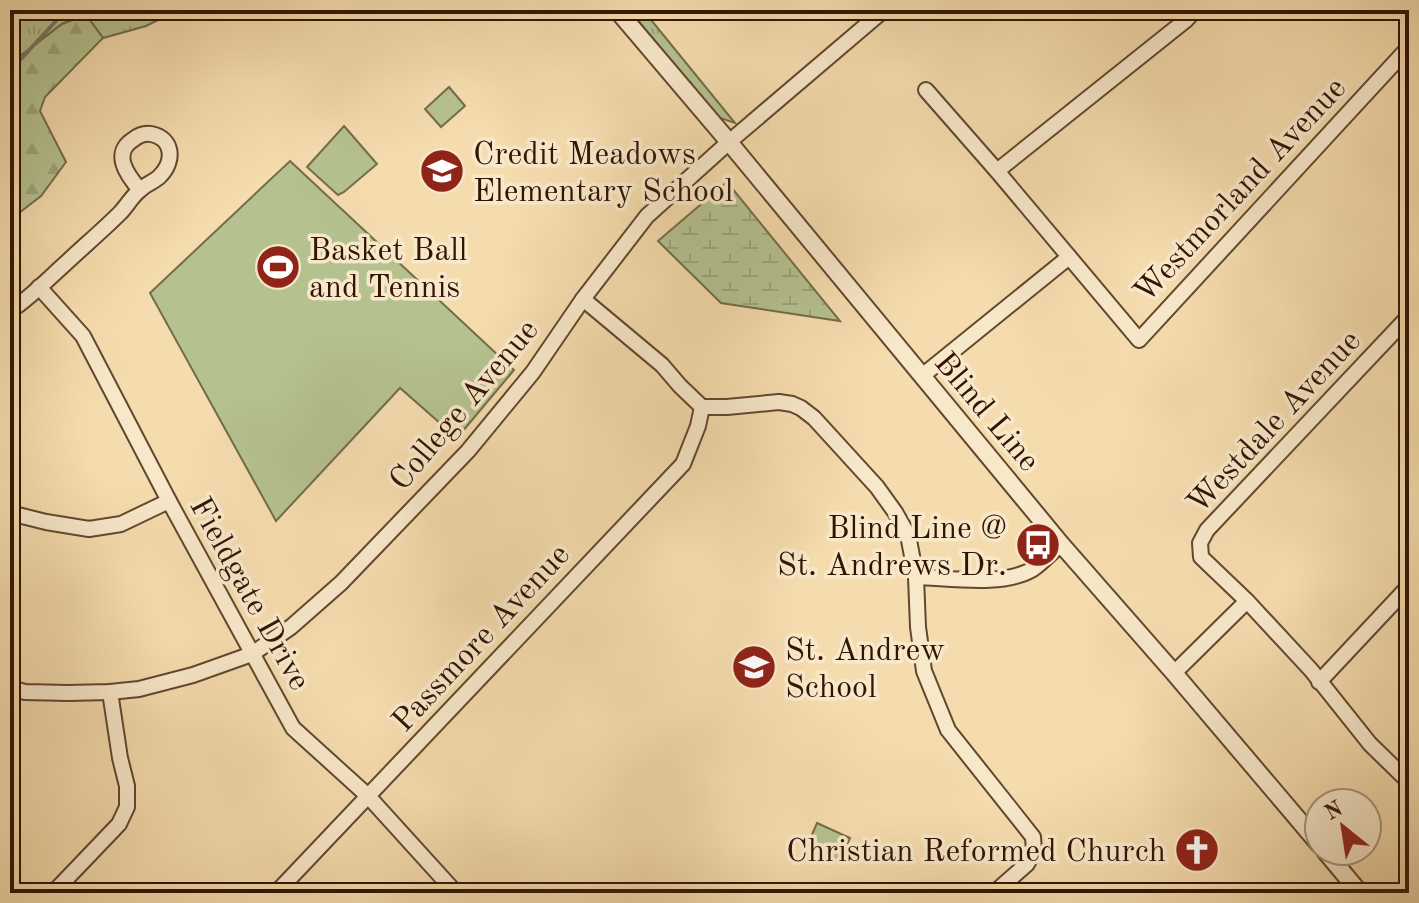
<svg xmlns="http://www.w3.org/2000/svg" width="1419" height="903" viewBox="0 0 1419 903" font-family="'Old Standard TT',serif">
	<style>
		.grass { fill: url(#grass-tufts); stroke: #736c4a; stroke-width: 2 }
		.forest { fill: url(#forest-firs); stroke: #736c4a; stroke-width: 2 }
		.wetland { fill: url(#wetland-marsh); stroke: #736c4a; stroke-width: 2 }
		.green { fill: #b5c290; stroke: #736c4a; stroke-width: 2 }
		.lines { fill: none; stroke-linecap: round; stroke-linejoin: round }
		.stream { stroke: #727966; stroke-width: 4 }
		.minor-casing { stroke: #62472e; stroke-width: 18 }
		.tertiary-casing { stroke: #62472e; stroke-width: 20 }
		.minor { stroke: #f8e8ca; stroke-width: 14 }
		.tertiary { stroke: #f8e8ca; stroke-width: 16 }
		.labels { text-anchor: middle; stroke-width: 7; stroke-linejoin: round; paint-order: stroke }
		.poi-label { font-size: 32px; fill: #311504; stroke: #f8e8ca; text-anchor: start }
		.street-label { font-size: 32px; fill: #311504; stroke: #f8e8ca }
	</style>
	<defs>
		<pattern id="grass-tufts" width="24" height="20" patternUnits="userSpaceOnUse" patternTransform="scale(2)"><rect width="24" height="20" fill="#b5c290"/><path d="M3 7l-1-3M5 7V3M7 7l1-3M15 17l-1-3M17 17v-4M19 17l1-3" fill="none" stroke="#9ca67b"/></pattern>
		<pattern id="forest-firs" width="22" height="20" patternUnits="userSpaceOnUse" patternTransform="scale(2)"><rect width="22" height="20" fill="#b5c290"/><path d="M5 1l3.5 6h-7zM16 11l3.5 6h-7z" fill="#9ca67b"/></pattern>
		<pattern id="wetland-marsh" width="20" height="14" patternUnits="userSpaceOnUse" patternTransform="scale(2)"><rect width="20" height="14" fill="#b5c290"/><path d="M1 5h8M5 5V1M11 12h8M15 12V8" fill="none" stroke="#9ca67b"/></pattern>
	</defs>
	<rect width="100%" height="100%" fill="#f5dcae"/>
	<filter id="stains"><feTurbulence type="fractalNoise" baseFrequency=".0025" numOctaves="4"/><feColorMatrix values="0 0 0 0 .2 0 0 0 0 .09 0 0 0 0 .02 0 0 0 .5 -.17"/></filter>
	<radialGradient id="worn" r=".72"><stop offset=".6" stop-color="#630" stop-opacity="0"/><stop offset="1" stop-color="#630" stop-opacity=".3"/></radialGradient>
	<g class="grass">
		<polygon points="10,10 178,10 146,26 103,38 86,15 62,24 10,64"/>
		<polygon points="629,10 643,10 735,123 720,118"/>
	</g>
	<polygon class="forest" points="86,15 103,38 45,97 40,111 66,162 41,196 10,220 10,64 62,24"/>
	<polygon class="wetland" points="727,182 840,321 721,303 658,241"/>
	<g class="green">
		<polygon points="449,87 465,106 441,127 425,109"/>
		<polygon points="344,126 377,164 344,192 338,195 307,167"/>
		<polygon points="290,161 514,370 457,438 400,388 276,521 150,293"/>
		<polygon points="817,823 850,838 840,861 807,846"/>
	</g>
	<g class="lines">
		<polyline class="stream" points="10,71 66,10"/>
		<g class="minor-casing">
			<g id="minor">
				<polyline points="926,90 997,171 1139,340 1409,47"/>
				<polyline points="997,171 1186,20 1195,10"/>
				<polyline points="39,287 83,336 169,501 293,728 368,796 456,893"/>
				<polyline points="583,299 662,365 680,386 702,407 727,407 779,402 792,404 801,408 814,418 877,487 895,512 908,535 916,577 918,627 924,671 948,730 1033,837 1034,851 1027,864 994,893"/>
				<path d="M 10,311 C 30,298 48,279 66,263 C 84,246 103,230 120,213 C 127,206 132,196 140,190 C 146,184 154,182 160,176 C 175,161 173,138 151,134 C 145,133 139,135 134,139 C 111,153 127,175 140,190"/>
				<polyline points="1409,316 1207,530 1200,543 1201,557 1247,601 1311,670 1370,744 1409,782"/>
				<polyline points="922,376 1069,257"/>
				<polyline points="10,513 46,522 89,529 121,524 169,501"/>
				<path d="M 916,577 C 951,578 1003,587 1033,569 C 1043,562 1052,552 1061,544"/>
				<polyline points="1174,673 1247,601"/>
				<polyline points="1319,682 1409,586"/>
				<polyline points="10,688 25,692 68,693 110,692 139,689 193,675 252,654 291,627 341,583 468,451 533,372 583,299 647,216 729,142 884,10"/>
				<polyline points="53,893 119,824 127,807 127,786 120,758 110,692"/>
				<polyline points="276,893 683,464 698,426 702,407"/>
			</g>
		</g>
		<g class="tertiary-casing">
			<g id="tertiary">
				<polyline points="617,10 729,142 1061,544 1174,673 1319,844"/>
				<polyline points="1325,851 1360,893"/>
			</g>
		</g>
		<use href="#minor" class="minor"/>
		<use href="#tertiary" class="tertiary"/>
	</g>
	<defs>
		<g id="school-disc" transform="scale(2.3)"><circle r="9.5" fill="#8f2418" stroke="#f8e8ca"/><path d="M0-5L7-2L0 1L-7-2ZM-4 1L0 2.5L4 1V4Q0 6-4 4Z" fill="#fff"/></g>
		<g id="stadium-disc" transform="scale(2.3)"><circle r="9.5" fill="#8f2418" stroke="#f8e8ca"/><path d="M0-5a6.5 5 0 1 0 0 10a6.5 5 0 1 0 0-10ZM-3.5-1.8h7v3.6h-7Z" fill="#fff"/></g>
		<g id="bus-disc" transform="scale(2.3)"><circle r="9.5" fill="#8f2418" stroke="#f8e8ca"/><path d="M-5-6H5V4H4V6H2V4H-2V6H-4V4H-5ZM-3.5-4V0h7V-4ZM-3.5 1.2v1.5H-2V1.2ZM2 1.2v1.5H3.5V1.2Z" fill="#fff"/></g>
		<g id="church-disc" transform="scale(2.3)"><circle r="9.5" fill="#8f2418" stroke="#f8e8ca"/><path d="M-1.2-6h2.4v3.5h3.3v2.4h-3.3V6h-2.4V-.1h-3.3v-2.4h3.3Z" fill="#fff"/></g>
	</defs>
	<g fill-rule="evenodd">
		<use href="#school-disc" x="442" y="171"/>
		<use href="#stadium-disc" x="278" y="267"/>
		<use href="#bus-disc" x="1038" y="545"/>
		<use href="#school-disc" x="754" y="667"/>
		<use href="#church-disc" x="1197" y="850"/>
	</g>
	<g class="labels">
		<g class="poi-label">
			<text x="473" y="164">Credit Meadows<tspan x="473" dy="37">Elementary School</tspan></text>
			<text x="309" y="260">Basket Ball<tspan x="309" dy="37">and Tennis</tspan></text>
			<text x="1007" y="538" text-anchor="end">Blind Line @<tspan x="1007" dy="37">St. Andrews Dr.</tspan></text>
			<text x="785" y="660">St. Andrew<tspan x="785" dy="37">School</tspan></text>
			<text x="1166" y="861" text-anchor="end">Christian Reformed Church</text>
		</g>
		<g class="street-label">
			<text transform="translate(1239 189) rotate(-47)" y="11">Westmorland Avenue</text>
			<text transform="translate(463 404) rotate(-50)" y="11">College Avenue</text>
			<text transform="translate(988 411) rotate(50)" y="11">Blind Line</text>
			<text transform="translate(1273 421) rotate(-47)" y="11">Westdale Avenue</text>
			<text transform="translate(251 593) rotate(61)" y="11">Fieldgate Drive</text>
			<text transform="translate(480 637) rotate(-47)" y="11">Passmore Avenue</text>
		</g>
	</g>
	<rect width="1419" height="903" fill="none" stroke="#f5dcae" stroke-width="40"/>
	<rect x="12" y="12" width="1395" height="879" fill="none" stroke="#311504" stroke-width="4"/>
	<rect x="20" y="20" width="1379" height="863" fill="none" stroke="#311504" stroke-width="2"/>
	<g transform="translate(1343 827) rotate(330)"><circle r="38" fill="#f8e8ca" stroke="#a8947b" stroke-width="2"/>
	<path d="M0-6L14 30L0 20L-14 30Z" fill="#8f2418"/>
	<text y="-12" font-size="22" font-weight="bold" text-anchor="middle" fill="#311504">N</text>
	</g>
	<rect width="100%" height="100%" filter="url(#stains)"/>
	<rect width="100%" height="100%" fill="url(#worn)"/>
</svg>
